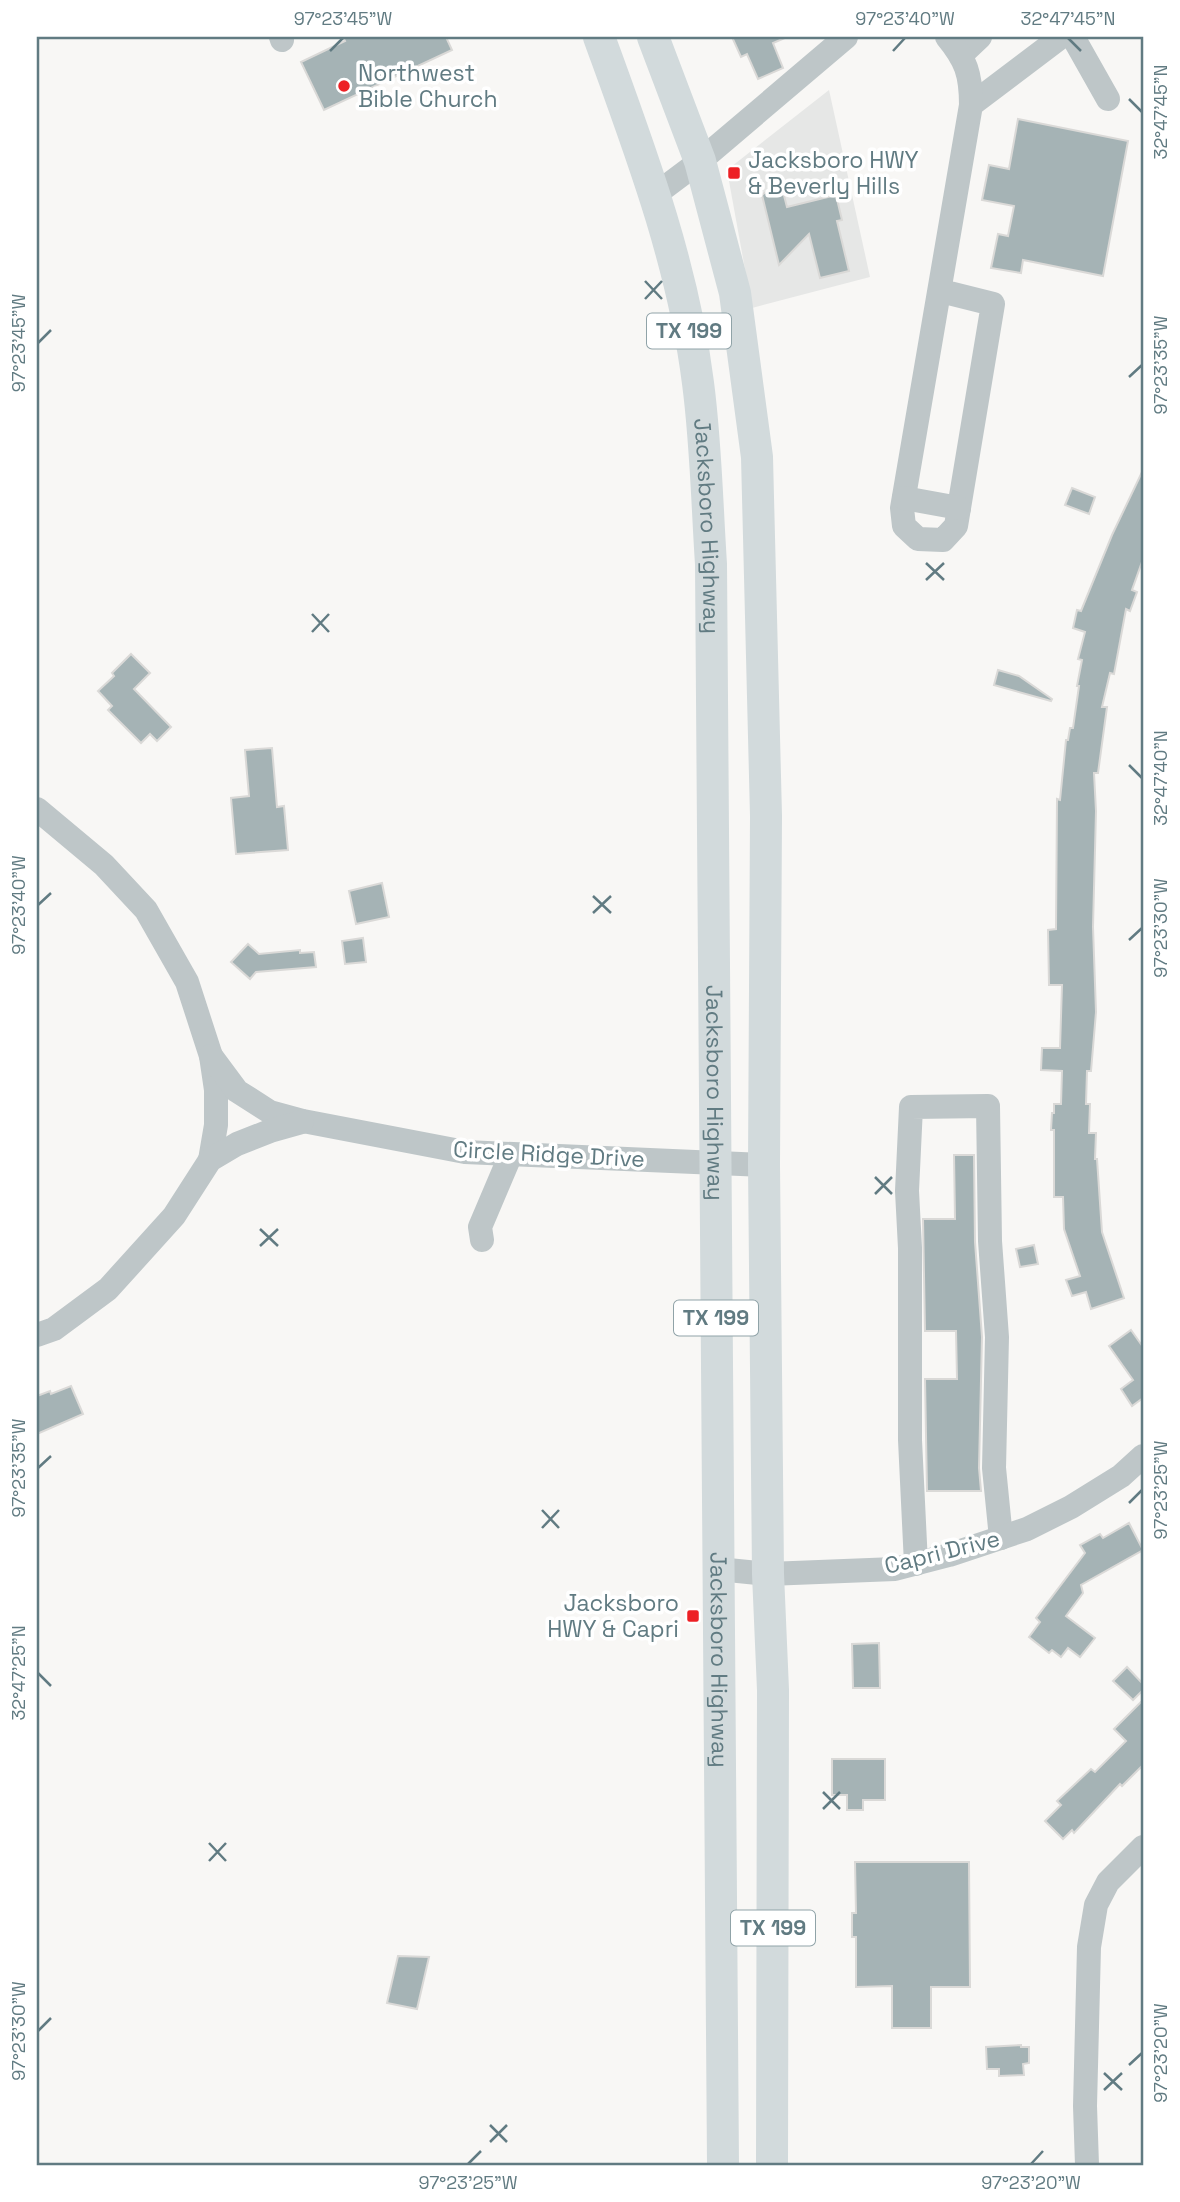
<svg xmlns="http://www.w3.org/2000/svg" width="1180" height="2202" viewBox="0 0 1180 2202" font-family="'Space Grotesk',sans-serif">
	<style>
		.built { fill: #e6e7e6 }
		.building { fill: #a5b3b5; stroke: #dad9d7; stroke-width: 2 }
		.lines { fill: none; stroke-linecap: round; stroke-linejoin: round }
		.minor { stroke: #bec6c8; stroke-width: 24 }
		.major { stroke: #d2dadc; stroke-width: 32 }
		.ticks { fill: none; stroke: #617b82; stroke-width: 2.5 }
		.poi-dot { fill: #ed2024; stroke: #fff; stroke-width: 2.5 }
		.labels { text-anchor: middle; stroke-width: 7; stroke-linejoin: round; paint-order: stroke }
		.shield { fill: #fff; stroke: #90a3a8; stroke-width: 2 }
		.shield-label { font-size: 21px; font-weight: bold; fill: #617b82 }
		.poi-label { font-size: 23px; fill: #617b82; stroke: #fff; text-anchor: start }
		.street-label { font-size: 23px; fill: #617b82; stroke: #fff }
		.neatline { fill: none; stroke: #617b82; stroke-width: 2.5 }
		.ticks-label { font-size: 18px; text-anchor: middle; fill: #617b82 }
	</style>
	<rect width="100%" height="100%" fill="#f8f7f5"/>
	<polygon class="built" points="829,90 870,277 752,308 727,170"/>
	<g class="building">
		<polygon points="343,37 446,37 452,50 324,110 301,62 345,41"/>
		<polygon points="732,37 787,37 773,43 783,68 758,79 747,54 741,57"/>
		<polygon points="1018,119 1128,141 1103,276 1023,260 1021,273 991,268 998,234 1008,236 1014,206 982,200 989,165 1009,169"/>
		<polygon points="780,180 787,207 836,195 842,220 837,221 849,271 820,278 809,234 779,265 762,195"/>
		<polygon points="1143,470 1143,559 1132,590 1137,592 1130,611 1126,609 1114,674 1110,673 1102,707 1107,707 1098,773 1094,773 1096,811 1093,927 1096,1012 1091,1071 1087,1071 1086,1104 1090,1104 1089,1133 1096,1133 1095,1159 1097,1159 1102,1232 1124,1298 1091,1309 1086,1292 1072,1296 1066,1280 1080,1276 1064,1229 1063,1197 1054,1197 1054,1130 1051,1130 1052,1113 1054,1113 1054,1104 1061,1104 1062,1071 1041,1070 1042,1048 1060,1048 1062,985 1049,985 1048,930 1056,929 1057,799 1060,800 1066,740 1068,740 1070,728 1073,728 1079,686 1077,686 1082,660 1078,659 1085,632 1073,628 1077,610 1081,611 1112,535"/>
		<polygon points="1072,488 1095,497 1089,514 1065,505"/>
		<polygon points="131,654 150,673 134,689 171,727 157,741 150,734 141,743 108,710 112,706 98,691 114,676 112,673"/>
		<polygon points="998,670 1019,676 1052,699 1051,701 994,685"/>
		<polygon points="272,748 277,807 284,806 288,850 236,854 231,798 249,796 245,750"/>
		<polygon points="382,883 389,917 356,924 349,891"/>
		<polygon points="363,938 366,962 345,964 342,941"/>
		<polygon points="248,944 259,954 300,950 300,953 314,952 316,967 256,972 250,979 231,962"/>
		<polygon points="954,1155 974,1155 975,1242 982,1337 979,1468 981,1491 927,1491 925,1379 957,1379 956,1331 925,1331 923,1219 955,1219"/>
		<polygon points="1034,1245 1038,1264 1020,1267 1016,1249"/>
		<polygon points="1131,1330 1143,1347 1143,1398 1132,1406 1121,1389 1133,1380 1109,1346"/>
		<polygon points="71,1386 83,1414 37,1434 37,1396 50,1391 51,1394"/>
		<polygon points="1129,1523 1143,1550 1081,1585 1083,1593 1066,1616 1095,1638 1080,1657 1068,1648 1061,1657 1052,1650 1049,1653 1029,1637 1040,1622 1036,1618 1085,1553 1080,1545 1100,1534 1103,1538"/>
		<polygon points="879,1643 880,1688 853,1688 852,1644"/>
		<polygon points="1127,1667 1143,1684 1143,1690 1133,1700 1113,1681"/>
		<polygon points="1143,1700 1143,1765 1122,1786 1120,1784 1074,1833 1072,1830 1063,1839 1045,1821 1061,1805 1057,1801 1091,1769 1095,1772 1126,1741 1114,1729"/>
		<polygon points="832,1759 885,1759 885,1800 863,1800 863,1810 847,1810 847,1795 832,1795"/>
		<polygon points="855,1862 969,1862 970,1987 931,1987 931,2028 892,2028 892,1986 856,1987 856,1937 852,1937 852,1913 856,1913"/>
		<polygon points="398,1956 429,1957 417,2009 387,2003"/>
		<polygon points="1021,2045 1021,2047 1029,2047 1029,2063 1023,2064 1024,2075 999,2076 999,2069 987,2069 986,2047"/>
	</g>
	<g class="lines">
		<g class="minor">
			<polyline points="281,37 282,40"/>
			<polyline points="1073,37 1108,99"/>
			<polyline points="962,54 980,37"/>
			<polyline points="971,105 1061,37"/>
			<polyline points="656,194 700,161 846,37"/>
			<path d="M 941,291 L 993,304 L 956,526 L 943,540 L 918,539 L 904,526 L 902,508 L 971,105 C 971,74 966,60 947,37"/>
			<polyline points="904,498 959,508"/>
			<polyline points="37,809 104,865 146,910 187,982 211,1056 216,1090 216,1125 210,1160"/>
			<polyline points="211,1056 237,1091 270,1112 303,1121 465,1152 764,1165"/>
			<polyline points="482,1240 480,1227 511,1154"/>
			<polyline points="37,1335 54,1329 108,1289 174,1216 210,1160 237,1144 270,1131 302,1122"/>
			<polyline points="916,1564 910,1440 910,1248 907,1191 911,1107 988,1106 990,1241 997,1337 994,1468 1001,1538"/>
			<polyline points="718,1569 768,1574 895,1569 949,1555 1027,1529 1071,1507 1121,1476 1143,1456"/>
			<polyline points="1087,2165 1085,2106 1089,1947 1096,1905 1108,1882 1143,1847"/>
		</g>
		<g class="major">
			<path id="s1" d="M 599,37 C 640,150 683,263 698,383 C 706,443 707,504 711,564 L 723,2165"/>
			<polyline points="653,37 700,161 735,293 757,457 766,816 764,1165 768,1574 773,1690 772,2165"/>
		</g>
	</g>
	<path class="ticks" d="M 1068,38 L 1081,51M 330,51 L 343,38M 893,51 L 905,38M 1129,99 L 1142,112M 645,281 L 662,299M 645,299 L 662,281M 38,343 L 51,330M 1129,377 L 1142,365M 926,563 L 944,580M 926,580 L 944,563M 312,614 L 329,632M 312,632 L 329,614M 1129,765 L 1142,778M 593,896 L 611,913M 38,905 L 51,893M 593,913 L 611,896M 1129,940 L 1142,928M 875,1177 L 892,1194M 875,1194 L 892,1177M 260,1229 L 278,1246M 260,1246 L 278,1229M 38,1468 L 51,1456M 1129,1503 L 1142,1490M 542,1510 L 559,1528M 542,1528 L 559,1510M 38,1673 L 51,1686M 823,1792 L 840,1809M 823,1809 L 840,1792M 209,1843 L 226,1861M 209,1861 L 226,1843M 38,2031 L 51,2018M 1129,2065 L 1142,2053M 1104,2073 L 1122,2090M 1104,2090 L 1122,2073M 490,2125 L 507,2142M 490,2142 L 507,2125M 468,2164 L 481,2151M 1031,2164 L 1043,2151"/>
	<g class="poi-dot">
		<circle cx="344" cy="86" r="7"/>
		<rect x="727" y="166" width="14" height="14" rx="3.5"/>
		<rect x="686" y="1609" width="14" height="14" rx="3.5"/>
	</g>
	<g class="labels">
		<g class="shield">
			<rect x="647" y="313.5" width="84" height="35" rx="5"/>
			<rect x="674" y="1300.5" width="84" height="35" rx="5"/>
			<rect x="731" y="1910.5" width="84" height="35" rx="5"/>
		</g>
		<g class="shield-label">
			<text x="689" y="338">TX 199</text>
			<text x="716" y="1325">TX 199</text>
			<text x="773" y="1935">TX 199</text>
		</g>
		<g class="poi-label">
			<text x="358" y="81">Northwest<tspan x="358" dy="26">Bible Church</tspan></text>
			<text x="748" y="168">Jacksboro HWY<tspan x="748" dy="26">&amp; Beverly Hills</tspan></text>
			<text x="679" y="1611" text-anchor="end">Jacksboro<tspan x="679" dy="26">HWY &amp; Capri</tspan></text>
		</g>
		<g class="street-label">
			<text dy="8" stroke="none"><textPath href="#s1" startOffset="504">Jacksboro Highway</textPath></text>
			<text dy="8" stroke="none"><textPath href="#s1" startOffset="1071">Jacksboro Highway</textPath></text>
			<text transform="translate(549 1154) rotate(3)" y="8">Circle Ridge Drive</text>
			<text transform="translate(942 1552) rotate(-14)" y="8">Capri Drive</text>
			<text dy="8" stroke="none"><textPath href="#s1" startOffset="1638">Jacksboro Highway</textPath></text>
		</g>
	</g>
	<rect width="1180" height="2202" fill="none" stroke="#ffffff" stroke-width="77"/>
	<rect x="38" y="38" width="1104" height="2126" class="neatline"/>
	<g class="ticks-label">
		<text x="343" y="25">97°23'45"W</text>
		<text x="905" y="25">97°23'40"W</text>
		<text x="1068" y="25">32°47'45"N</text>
		<text transform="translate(1161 112) rotate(-90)" y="6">32°47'45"N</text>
		<text transform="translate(19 343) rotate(-90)" y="6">97°23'45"W</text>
		<text transform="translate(1161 365) rotate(-90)" y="6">97°23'35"W</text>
		<text transform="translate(1161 778) rotate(-90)" y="6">32°47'40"N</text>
		<text transform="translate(19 905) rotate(-90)" y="6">97°23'40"W</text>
		<text transform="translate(1161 928) rotate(-90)" y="6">97°23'30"W</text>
		<text transform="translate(19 1468) rotate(-90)" y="6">97°23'35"W</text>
		<text transform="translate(1161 1490) rotate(-90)" y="6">97°23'25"W</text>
		<text transform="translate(19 1673) rotate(-90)" y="6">32°47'25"N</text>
		<text transform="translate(19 2031) rotate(-90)" y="6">97°23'30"W</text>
		<text transform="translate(1161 2053) rotate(-90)" y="6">97°23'20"W</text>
		<text x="468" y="2189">97°23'25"W</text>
		<text x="1031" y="2189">97°23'20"W</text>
	</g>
</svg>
